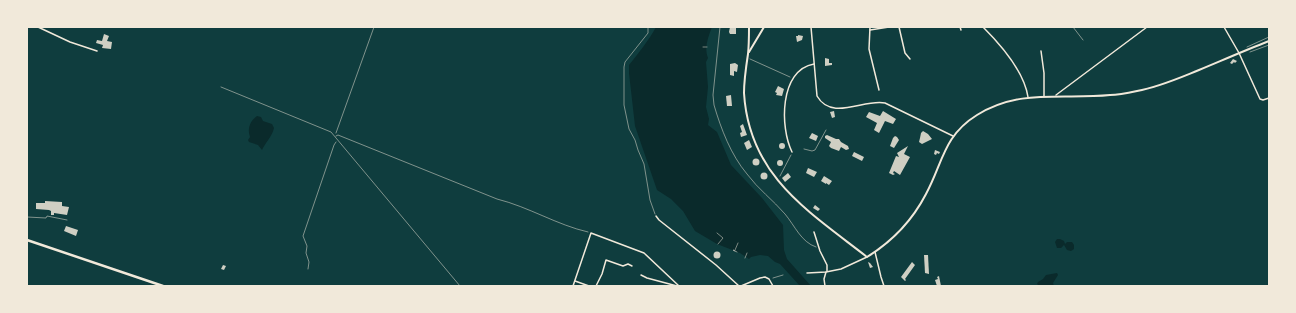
<svg xmlns="http://www.w3.org/2000/svg" width="1296" height="313" viewBox="0 0 1296 313" font-family="Raleway,sans-serif">
	<style>
		.water { fill: #0a2a2b }
		.building { fill: #cfcfc3 }
		.lines { fill: none; stroke-linecap: round; stroke-linejoin: round }
		.path { stroke: #f1e9da; stroke-width: 0.5 }
		.service { stroke: #f1e9da; stroke-width: 0.5 }
		.minor { stroke: #f1e9da; stroke-width: 1.5 }
		.tertiary { stroke: #f1e9da; stroke-width: 2 }
		.primary { stroke: #f1e9da; stroke-width: 2.5 }
	</style>
	<rect width="100%" height="100%" fill="#0f3d3e"/>
	<g class="water">
		<path d="M 656,27 L 712,27 C 708,37 704,48 708,58 L 706,62 L 708,87 L 706,107 L 709,119 L 708,125 L 717,132 L 731,165 L 762,198 L 783,225 L 784,250 L 787,259 L 811,286 L 800,286 L 780,264 L 775,262 L 768,256 L 760,255 L 751,257 L 749,259 L 740,253 L 717,244 L 695,231 L 683,211 L 671,199 L 657,190 L 635,126 L 629,73 L 629,65 C 638,54 649,40 656,27 Z"/>
		<path d="M 257,116 L 261,117 L 263,121 L 272,124 L 274,128 C 272,137 265,143 262,150 L 258,145 L 249,142 L 248,140 L 250,137 C 247,129 250,121 257,116 Z"/>
		<polygon points="1060,239 1064,241 1065,244 1067,242 1072,242 1074,245 1074,249 1071,251 1067,250 1064,245 1061,248 1057,248 1055,242 1057,239"/>
		<polygon points="1057,273 1058,275 1053,283 1054,286 1046,286 1044,285 1040,286 1037,284 1038,282 1043,279 1046,275"/>
	</g>
	<g class="building">
		<polygon points="730,27 736,27 736,34 730,34 729,32"/>
		<polygon points="104,34 109,36 107,41 112,42 111,49 102,48 103,45 96,43 97,40 102,41"/>
		<polygon points="798,35 803,36 802,40 797,42 796,36 798,36"/>
		<polygon points="825,58 829,59 829,63 832,63 832,65 825,66"/>
		<polygon points="1233,59 1237,61 1235,63 1234,62 1232,64 1230,63"/>
		<polygon points="735,63 738,65 737,72 734,71 734,76 730,75 730,64"/>
		<polygon points="778,86 784,89 782,96 776,95 777,93 775,92"/>
		<polygon points="731,95 732,106 727,106 726,96"/>
		<polygon points="834,111 835,117 832,118 830,112"/>
		<polygon points="883,111 896,119 893,124 885,121 879,133 874,130 877,123 866,117 869,112 880,116"/>
		<polygon points="743,124 747,135 741,137 740,133 742,132 740,126"/>
		<polygon points="923,131 928,134 932,139 922,144 919,142 920,138 921,133"/>
		<polygon points="812,133 818,136 816,141 809,138"/>
		<polygon points="827,135 836,139 839,139 841,142 848,146 849,149 846,150 841,147 839,151 831,148 829,146 831,142 825,138 825,136"/>
		<polygon points="895,136 897,137 899,140 894,148 890,146 893,138"/>
		<polygon points="749,140 752,147 747,150 744,143"/>
		<circle cx="782" cy="146" r="3"/>
		<polygon points="908,146 904,154 910,157 900,175 894,171 893,173 895,174 893,175 889,173 896,156 899,157 897,153"/>
		<polygon points="935,150 940,152 939,154 937,153 936,155 934,154"/>
		<polygon points="854,152 864,157 862,161 852,156"/>
		<circle cx="756" cy="162" r="3.5"/>
		<circle cx="780" cy="163" r="3"/>
		<polygon points="808,168 817,172 814,177 806,173"/>
		<circle cx="764" cy="176" r="3.5"/>
		<polygon points="788,173 791,177 785,182 782,178"/>
		<polygon points="824,176 832,181 829,185 826,183 826,184 821,181"/>
		<polygon points="45,201 62,202 62,206 69,207 67,215 54,213 54,215 51,215 51,211 49,210 36,209 36,203 45,203"/>
		<polygon points="815,205 820,209 818,211 813,208"/>
		<polygon points="66,226 78,230 76,236 64,231"/>
		<circle cx="717" cy="255" r="3.5"/>
		<polygon points="924,255 928,255 929,274 925,273"/>
		<polygon points="868,262 870,263 873,267 870,268"/>
		<polygon points="912,262 915,265 905,279 906,280 905,281 901,277"/>
		<polygon points="223,265 226,266 224,270 221,269"/>
		<polygon points="939,276 941,286 937,286 935,280 938,279 937,277"/>
	</g>
	<g class="lines">
		<g class="path">
			<polyline points="648,27 648,33 625,62 624,67 624,105 629,129 635,140 638,150 644,164 650,200 655,214"/>
			<path d="M 720,27 L 713,95 L 714,105 C 721,129 731,155 747,174 C 758,189 773,200 785,214 C 795,226 801,242 816,247"/>
			<polyline points="1073,27 1083,40"/>
			<polyline points="703,47 707,47"/>
			<polyline points="1247,47 1269,37"/>
			<polyline points="1250,52 1269,45"/>
			<polyline points="750,59 790,77"/>
			<polyline points="336,133 374,27"/>
			<path d="M 336,136 L 338,135 L 497,199 C 529,207 557,225 588,232"/>
			<polyline points="780,176 791,155"/>
			<polyline points="717,233 723,238 718,244"/>
			<polyline points="735,250 738,243"/>
			<polyline points="735,251 733,250 737,252"/>
			<polyline points="745,258 747,253"/>
			<polyline points="308,269 309,262 306,253 307,246 303,236 334,145 336,142"/>
			<polyline points="773,278 783,275"/>
		</g>
		<g class="service">
			<polyline points="221,87 331,132 460,286"/>
			<polyline points="804,149 812,151 815,150 826,130"/>
			<polyline points="27,217 46,218 47,216 67,220"/>
		</g>
		<g class="minor">
			<polyline points="38,27 70,42 97,51"/>
			<path d="M 811,27 L 817,96 C 832,122 865,98 885,103 L 953,136"/>
			<polyline points="870,27 869,49 879,90"/>
			<polyline points="899,27 905,53 910,59"/>
			<polyline points="960,27 961,30"/>
			<path d="M 983,27 C 1001,45 1024,71 1028,97"/>
			<polyline points="1224,27 1239,53 1260,99 1263,100 1269,98"/>
			<polyline points="870,30 889,27"/>
			<polyline points="1041,51 1044,73 1044,96"/>
			<polyline points="1056,95 1147,27"/>
			<path d="M 792,152 C 780,128 779,70 814,64"/>
			<polyline points="656,216 659,220 716,265 739,286"/>
			<polyline points="814,232 820,251 827,265 827,271"/>
			<polyline points="875,252 881,277 884,286"/>
			<polyline points="807,273 826,272 841,269 867,257"/>
			<polyline points="641,275 647,278 677,286"/>
			<polyline points="575,281 589,286"/>
			<polyline points="573,286 591,233 644,253 679,286"/>
			<polyline points="596,286 602,274 606,260 623,266 628,264 632,266"/>
			<polyline points="741,286 760,278 765,277 769,279 773,286"/>
			<polyline points="825,286 824,279 826,272"/>
		</g>
		<g class="tertiary">
			<path d="M 749,27 C 749,36 749,45 748,54 C 746,67 744,80 744,93 C 749,176 808,211 867,257 C 893,241 912,221 926,194 C 943,163 943,136 977,115 C 1021,88 1062,100 1110,95 C 1119,95 1128,93 1137,91 C 1159,87 1179,78 1199,70 C 1223,60 1246,50 1269,41"/>
			<polyline points="749,52 764,27"/>
		</g>
		<polyline class="primary" points="27,240 163,286"/>
	</g>
	<rect width="1296" height="313" fill="none" stroke="#f1e9da" stroke-width="56"/>
</svg>
